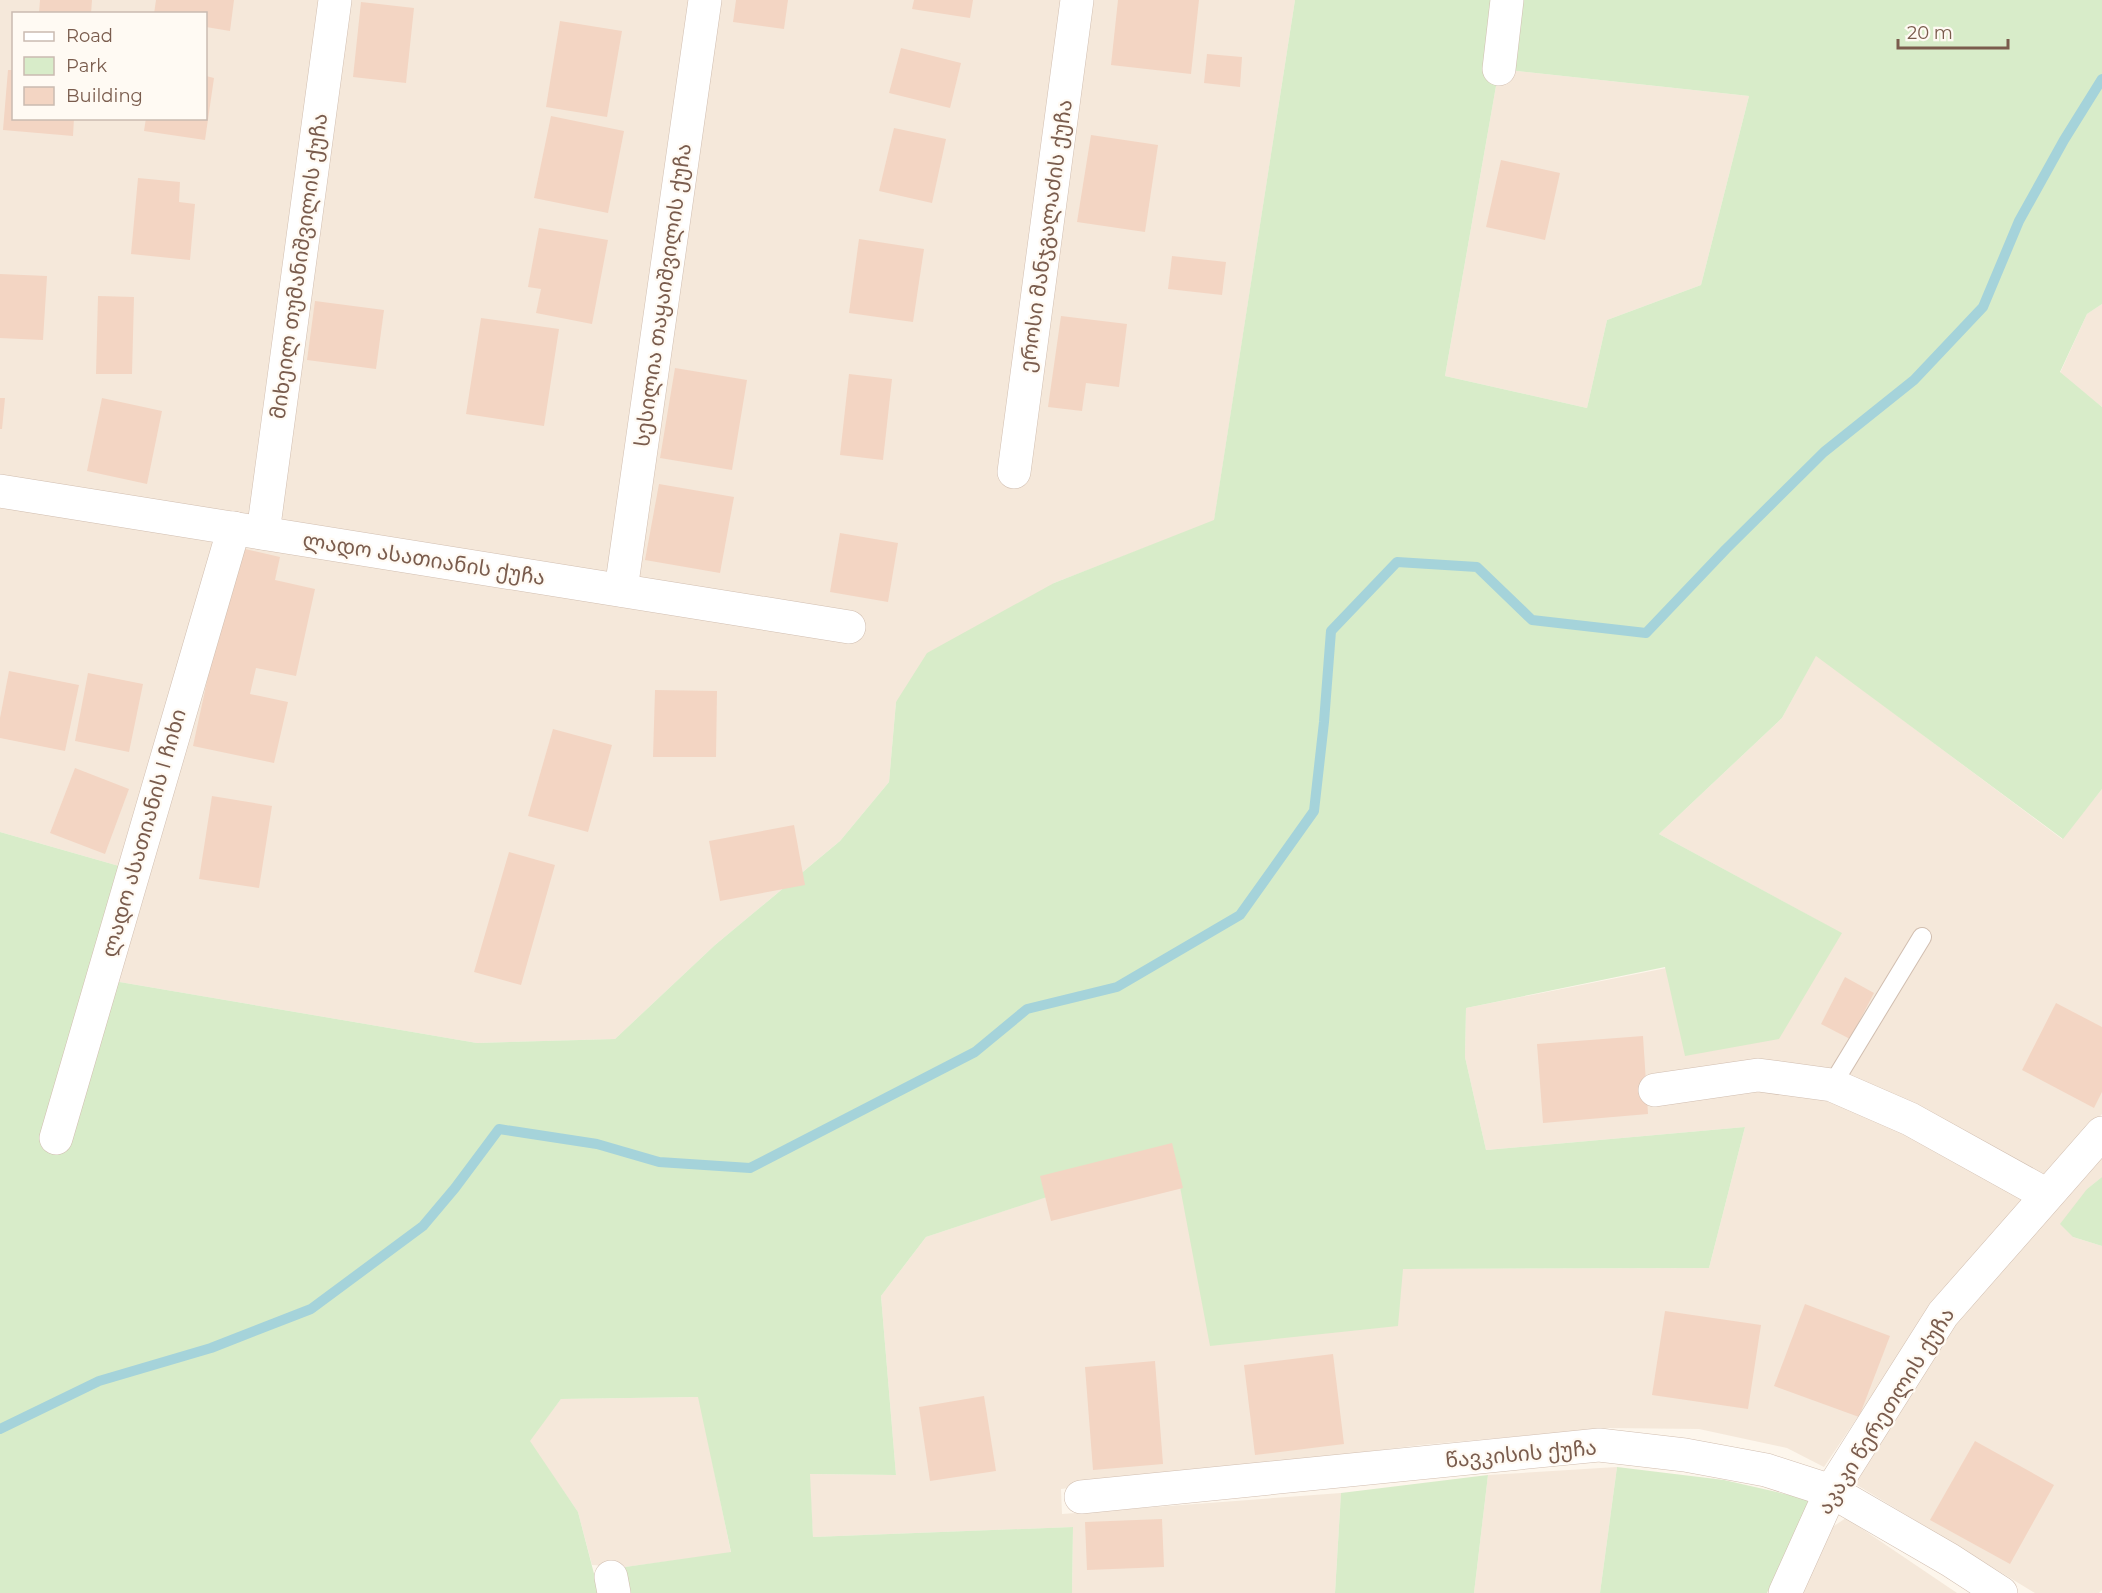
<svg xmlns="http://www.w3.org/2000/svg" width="2102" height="1593" viewBox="0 0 2102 1593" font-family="Montserrat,'Noto Sans Georgian',sans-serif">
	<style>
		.residential { fill: #f5e8da; fill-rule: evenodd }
		.green { fill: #d8ecc9; fill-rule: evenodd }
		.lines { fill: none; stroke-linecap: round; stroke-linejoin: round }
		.stream { stroke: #a5d3da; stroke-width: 10 }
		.building { fill: #f3d5c3 }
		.lane-casing { stroke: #d1beb0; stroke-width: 20 }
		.street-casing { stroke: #d1beb0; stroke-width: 34 }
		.lane { stroke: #fff; stroke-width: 18 }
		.street { stroke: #fff; stroke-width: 33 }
		.labels { text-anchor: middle; stroke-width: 4.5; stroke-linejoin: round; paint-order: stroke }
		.street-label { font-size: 21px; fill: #7a5c4d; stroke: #fffaf3 }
	</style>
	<rect width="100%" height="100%" fill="#fdf6ec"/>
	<g class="residential">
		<path d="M 0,0 L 1295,0 L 1214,521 L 1054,583 L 896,702 L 889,782 L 840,841 L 715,945 L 615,1039 L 477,1043 L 102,979 L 133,870 L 0,832 ZM 14,14 L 206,14 L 206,118 L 14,118 Z"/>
		<polygon points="1499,69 1749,96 1701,285 1607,320 1587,408 1445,376"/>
		<polygon points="2102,304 2102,407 2060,373 2087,314"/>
		<polygon points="1816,655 2062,839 2102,789 2102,1114 1935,1302 1824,1467 1787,1448 1699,1429 1609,1428 1421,1445 1061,1489 1062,1514 1341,1493 1335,1593 1072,1593 1073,1527 813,1537 809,1474 896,1475 881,1296 926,1237 1174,1154 1402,1269 1709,1268 1745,1127 1486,1150 1465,1057 1466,1008 1841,933 1659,834 1782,718"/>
		<polygon points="2102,1147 2102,1177 2087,1189 2073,1237 2102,1246 2102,1590 2099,1593 2035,1593 1852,1482 1941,1332"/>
		<polygon points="699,1397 731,1553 625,1567 592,1565 578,1512 529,1441 561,1399"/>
		<polygon points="1617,1467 1600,1593 1474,1593 1488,1475"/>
		<polygon points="1846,1518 1957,1593 1797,1593 1828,1530"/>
	</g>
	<g class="green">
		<path d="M 1295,0 L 2102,0 L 2102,304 L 2087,314 L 2060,372 L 2102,407 L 2102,789 L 2063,839 L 1816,656 L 1782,718 L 1659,834 L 1842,933 L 1779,1039 L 1685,1056 L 1665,967 L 1466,1008 L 1465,1057 L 1486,1150 L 1745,1127 L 1709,1268 L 1403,1269 L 1398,1326 L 1210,1346 L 1174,1155 L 926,1237 L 881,1296 L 896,1475 L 810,1474 L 813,1537 L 1073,1527 L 1072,1593 L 629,1593 L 625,1567 L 731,1552 L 698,1397 L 561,1399 L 530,1441 L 578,1512 L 599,1593 L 0,1593 L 0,832 L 133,870 L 102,979 L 477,1043 L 615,1039 L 715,945 L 840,841 L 889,782 L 896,702 L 927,653 L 1054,583 L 1214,520 ZM 1499,69 L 1749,96 L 1701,285 L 1607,320 L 1587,408 L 1445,376 Z"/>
		<polygon points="2102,1177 2102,1246 2073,1237 2060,1224 2087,1189"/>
		<polygon points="1617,1467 1724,1480 1811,1500 1767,1593 1600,1593"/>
		<polygon points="1488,1475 1474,1593 1335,1593 1341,1493"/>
	</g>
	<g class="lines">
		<polyline class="stream" points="0,1429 99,1381 211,1348 311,1309 423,1226 455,1188 499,1129 597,1144 659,1162 750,1168 975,1052 1027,1009 1117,987 1240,915 1314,811 1324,722 1331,631 1397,562 1477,567 1532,620 1646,633 1726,549 1824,452 1914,380 1983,307 2019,221 2064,140 2102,79"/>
	</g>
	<g class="building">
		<polygon points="40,0 92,0 91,14 39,13"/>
		<polygon points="156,0 234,0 230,31 206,27 206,14 154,14"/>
		<polygon points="736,0 788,0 784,29 733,22"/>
		<polygon points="914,0 973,0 970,18 912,9"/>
		<polygon points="1118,0 1199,0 1191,74 1111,65"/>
		<polygon points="361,2 414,8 406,83 353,77"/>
		<polygon points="560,21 622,31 607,117 546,107"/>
		<polygon points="901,48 961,63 950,108 889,93"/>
		<polygon points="1207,54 1242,57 1240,87 1204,83"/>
		<polygon points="8,70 14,70 14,118 74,118 73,136 3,130"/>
		<polygon points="206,76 214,78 205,140 144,131 146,118 206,118"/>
		<polygon points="551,116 624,131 608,213 534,198"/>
		<polygon points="894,128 946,139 932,203 879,191"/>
		<polygon points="1091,135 1158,145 1145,232 1077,222"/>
		<polygon points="1501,160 1560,173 1545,240 1486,227"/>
		<polygon points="138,178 180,182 179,202 195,204 190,260 131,254"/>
		<polygon points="539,228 608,240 592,324 536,313 541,289 528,287"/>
		<polygon points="859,239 924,249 913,322 849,313"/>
		<polygon points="1172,256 1226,262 1222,295 1168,289"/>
		<polygon points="0,274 47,276 43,340 0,338"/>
		<polygon points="98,296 134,297 132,374 96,374"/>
		<polygon points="315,301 384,310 376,369 307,360"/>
		<polygon points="1061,316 1127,324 1119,387 1086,383 1082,411 1048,407"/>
		<polygon points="481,318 559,329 544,426 466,414"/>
		<polygon points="675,368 747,380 732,470 660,458"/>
		<polygon points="849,374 892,379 883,460 840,455"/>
		<polygon points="0,398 5,398 2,429 0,429"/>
		<polygon points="102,398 162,411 147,484 87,471"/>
		<polygon points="659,484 734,497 720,573 645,560"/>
		<polygon points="840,533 898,543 888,602 830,592"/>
		<polygon points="236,547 280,557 275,580 315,589 296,676 256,668 250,694 288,702 274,763 193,746"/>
		<polygon points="9,671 79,685 65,751 0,738 0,718"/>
		<polygon points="88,673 143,684 129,752 75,741"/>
		<polygon points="655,690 717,691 716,757 653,757"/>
		<polygon points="553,729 612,745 588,832 528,816"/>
		<polygon points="75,768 129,789 105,854 50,833"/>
		<polygon points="212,796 272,806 259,888 199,879"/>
		<polygon points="794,825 805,885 720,901 709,841"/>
		<polygon points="509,852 555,865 521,985 474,972"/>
		<polygon points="1845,977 1874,993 1850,1039 1821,1024"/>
		<polygon points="2056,1003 2102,1027 2102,1092 2094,1108 2022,1070"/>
		<polygon points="1643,1036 1648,1114 1543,1123 1537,1044"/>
		<polygon points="1172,1143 1183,1188 1051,1221 1040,1176"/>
		<polygon points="1805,1304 1890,1336 1859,1417 1774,1386"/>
		<polygon points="1665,1311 1761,1325 1748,1409 1652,1395"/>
		<polygon points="1333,1354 1344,1444 1255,1455 1244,1365"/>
		<polygon points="1155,1361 1163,1464 1093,1470 1085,1367"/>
		<polygon points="984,1396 996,1471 930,1481 919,1407"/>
		<polygon points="1975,1441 2054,1485 2010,1564 1930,1520"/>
		<polygon points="1162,1519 1164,1567 1087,1570 1085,1522"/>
	</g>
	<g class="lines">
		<g class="lane-casing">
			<polyline id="lane" points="1832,1085 1922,937"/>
		</g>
		<g class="street-casing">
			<g id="street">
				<polyline points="1499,69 1507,0"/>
				<polyline points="1014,472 1077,0"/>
				<polyline points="0,491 849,627"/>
				<polyline points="263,533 335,0"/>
				<polyline points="621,590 705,0"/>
				<polyline points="1655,1090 1758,1075 1832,1085 1910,1119 2047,1195"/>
				<polyline points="56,1138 234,528"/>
				<polyline points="1081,1497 1599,1445 1685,1455 1766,1470 1831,1491 1950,1560 2001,1593"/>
				<polyline points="611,1577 614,1593"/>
				<polyline points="1785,1593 1831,1491 1943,1314 2102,1133"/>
			</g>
		</g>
		<use href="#lane" class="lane"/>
		<use href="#street" class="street"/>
	</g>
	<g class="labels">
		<g class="street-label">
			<text transform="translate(1046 236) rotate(-82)" y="7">ეროსი მანჯგალაძის ქუჩა</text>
			<text transform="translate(299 266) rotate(-82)" y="7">მიხეილ თუმანიშვილის ქუჩა</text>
			<text transform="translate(663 295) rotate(-82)" y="7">სესილია თაყაიშვილის ქუჩა</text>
			<text transform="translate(424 559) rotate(9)" y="7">ლადო ასათიანის ქუჩა</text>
			<text transform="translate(144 833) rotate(-74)" y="7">ლადო ასათიანის I ჩიხი</text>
			<text transform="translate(1886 1411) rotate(-58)" y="7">აკაკი წერეთლის ქუჩა</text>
			<text transform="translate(1521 1454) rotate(-5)" y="7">წავკისის ქუჩა</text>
		</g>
	</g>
	<rect x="12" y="12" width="195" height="108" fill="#fffaf3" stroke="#cabbb1" stroke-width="1.5"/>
	<rect x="24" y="32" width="30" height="9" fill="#ffffff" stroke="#cabbb1" stroke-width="1.5"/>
	<text x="66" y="42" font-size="18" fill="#7a5c4d">Road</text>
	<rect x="24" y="57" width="30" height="18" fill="#d8ecc9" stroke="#cabbb1" stroke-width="1.5"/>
	<text x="66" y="72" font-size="18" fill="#7a5c4d">Park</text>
	<rect x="24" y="87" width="30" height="18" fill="#f3d5c3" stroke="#cabbb1" stroke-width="1.5"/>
	<text x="66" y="102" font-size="18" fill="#7a5c4d">Building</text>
	<path d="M1898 39v9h110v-9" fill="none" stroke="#7a5c4d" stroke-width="3"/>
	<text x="1907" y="39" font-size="18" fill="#7a5c4d" stroke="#fffaf3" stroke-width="4.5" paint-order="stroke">20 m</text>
</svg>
